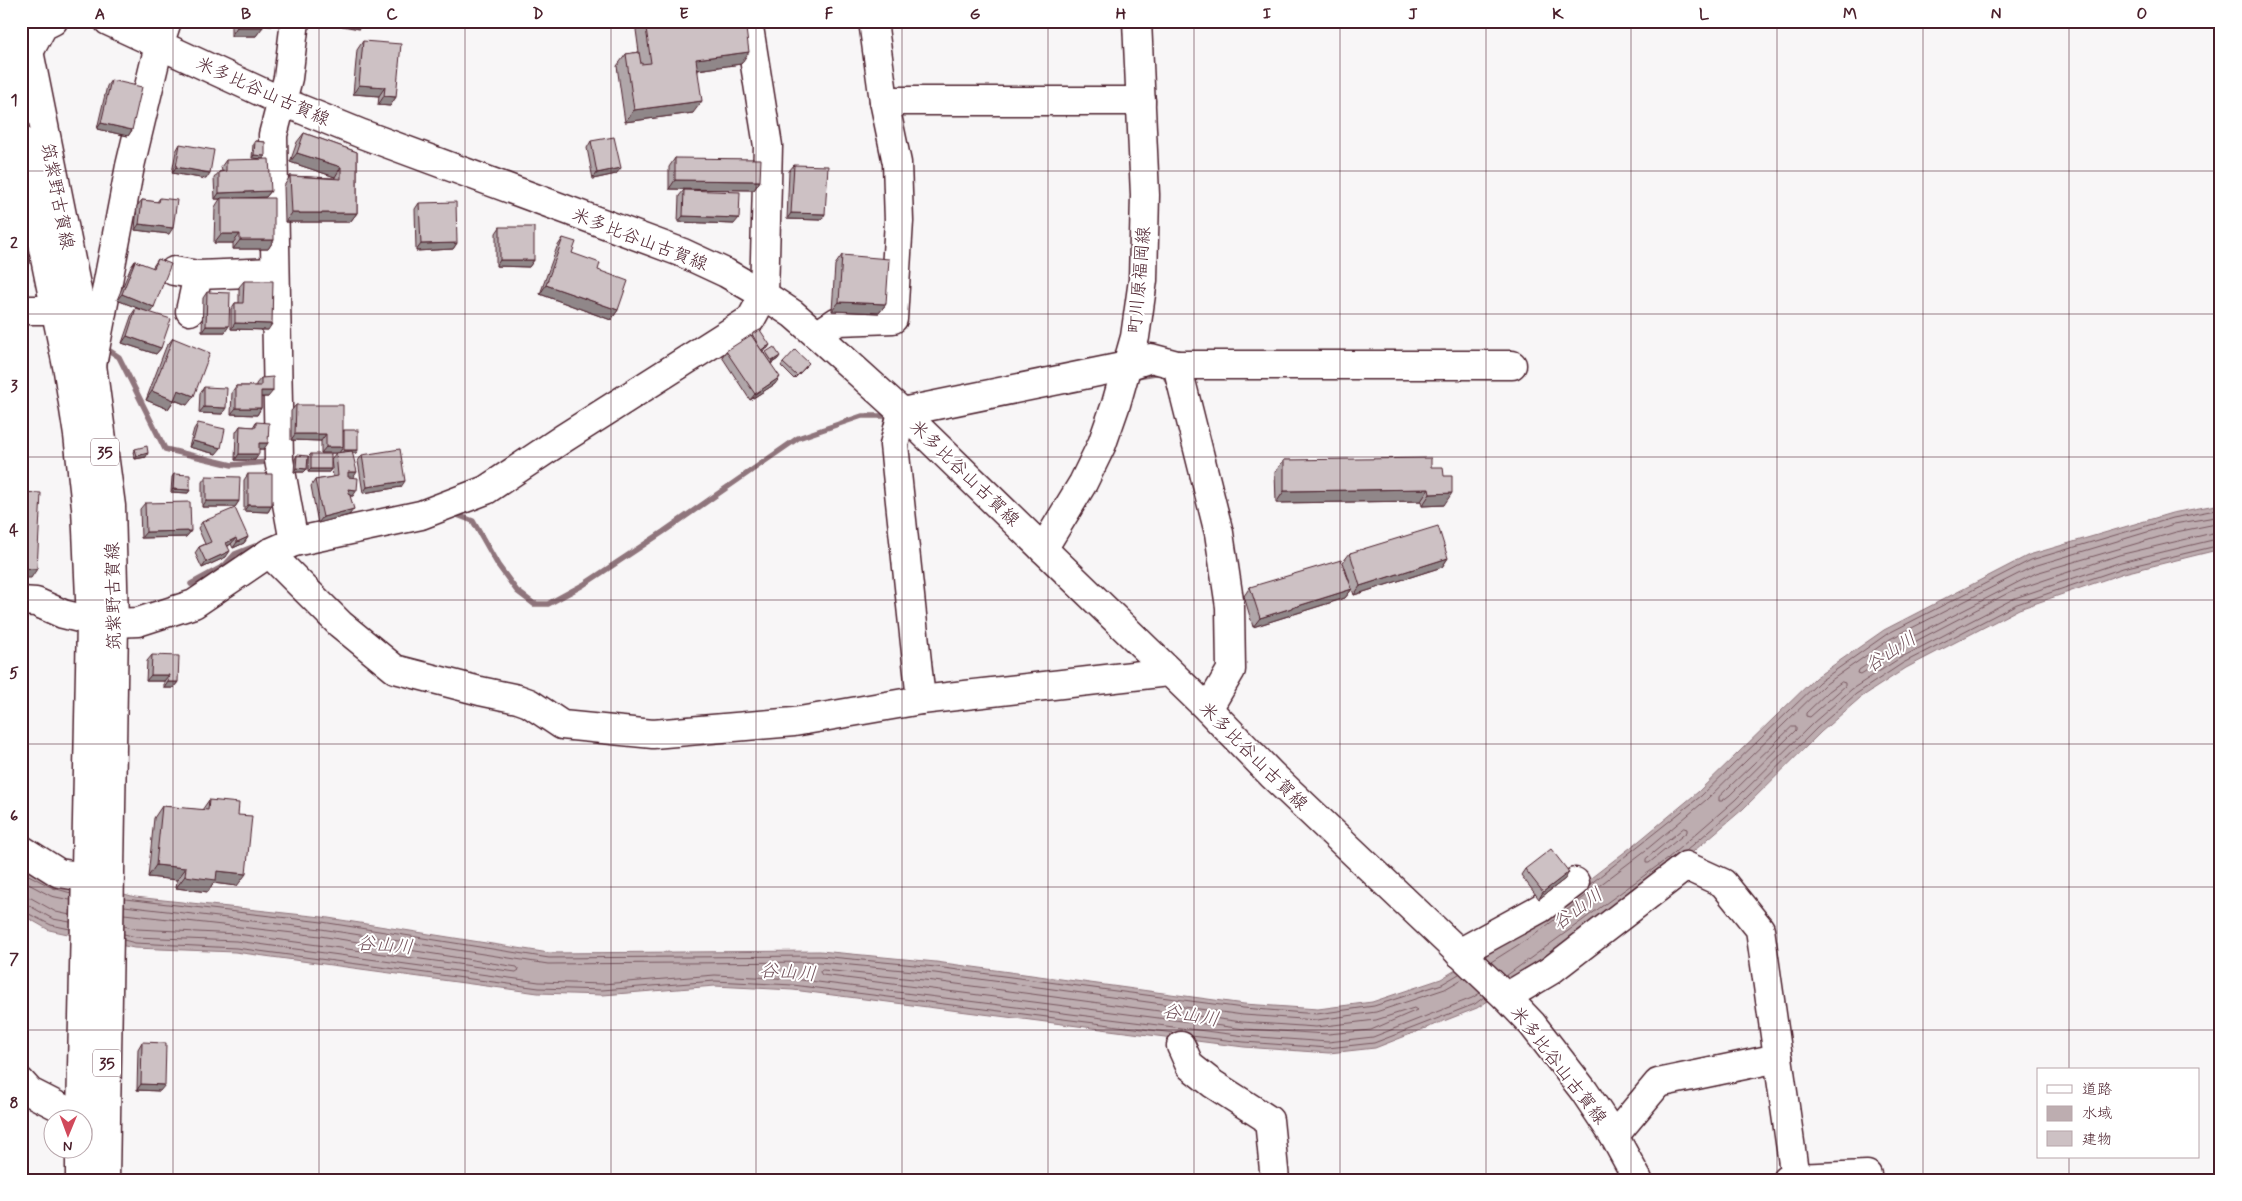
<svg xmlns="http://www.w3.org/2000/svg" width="2242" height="1201" viewBox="0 0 2242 1201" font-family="Mynerve,'Klee One',sans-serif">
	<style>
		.water { fill: #bdadb0; stroke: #8f747b }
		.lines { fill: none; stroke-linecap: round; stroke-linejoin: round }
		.shore { stroke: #785860; stroke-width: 1 }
		.stream { stroke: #8f747b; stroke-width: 5.5 }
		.minor-casing { stroke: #4a1f2b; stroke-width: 31 }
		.major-casing { stroke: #4a1f2b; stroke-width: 31 }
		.minor { stroke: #fff; stroke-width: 28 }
		.major { stroke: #fff; stroke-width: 28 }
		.wall { fill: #b0a6a9; stroke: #4a1f2b }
		.shaded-wall { fill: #908789; stroke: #4a1f2b }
		.building { fill: #cdc1c4; stroke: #4a1f2b }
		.grid { fill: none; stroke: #4a1f2b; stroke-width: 1; stroke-opacity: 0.55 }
		.labels { text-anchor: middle; stroke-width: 4; stroke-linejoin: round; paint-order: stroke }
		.shield { fill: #fff; stroke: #80626b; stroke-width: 1 }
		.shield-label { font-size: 16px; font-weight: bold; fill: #4a1f2b }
		.street-label { font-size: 18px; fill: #4a1f2b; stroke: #fff }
		.water-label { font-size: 19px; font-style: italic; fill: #72515a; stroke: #fff }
		.neatline { fill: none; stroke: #4a1f2b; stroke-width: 2 }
		.grid-label { font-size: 16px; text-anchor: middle; font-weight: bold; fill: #4a1f2b }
	</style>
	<rect width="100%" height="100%" fill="#f8f6f7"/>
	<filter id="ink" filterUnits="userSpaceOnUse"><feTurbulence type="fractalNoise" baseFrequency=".02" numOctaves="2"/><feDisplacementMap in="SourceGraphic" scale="10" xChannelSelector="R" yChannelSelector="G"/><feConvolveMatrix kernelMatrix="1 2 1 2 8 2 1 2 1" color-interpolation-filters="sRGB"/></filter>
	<g filter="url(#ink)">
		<polygon class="water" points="2221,504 2221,549 2124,573 2019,609 1906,668 1860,698 1821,732 1743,809 1674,868 1527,976 1477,1008 1375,1048 1329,1053 1244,1047 793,990 715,986 603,995 538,993 235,952 134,948 49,930 21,914 21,858 110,890 135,897 322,917 549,953 820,951 936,962 1244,1004 1318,1009 1372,1002 1441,979 1531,924 1639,841 1698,792 1815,678 1884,630 2029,555 2172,513"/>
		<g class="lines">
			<g class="shore">
				<polyline points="2221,523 2176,532 2036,573 1894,646 1859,670 1858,673 1861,674 1897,651 2012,591 2119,555 2221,531"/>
				<polygon points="1842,682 1845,683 1845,686 1810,717 1806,716 1806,713 1828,692"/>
				<polygon points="1792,727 1796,727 1796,730 1730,795 1722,801 1719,801 1719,797"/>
				<polygon points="1684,828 1687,829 1687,832 1649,863 1646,863 1646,859"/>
				<polyline points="1686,851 1739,805 1817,728 1856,694 1903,663 2017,604 2123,568 2221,545"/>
				<polyline points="21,871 53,888 71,893"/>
				<polyline points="21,880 51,896 70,900"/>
				<polyline points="1589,885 1701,796 1819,682 1887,634 2031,560 2173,518 2221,509"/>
				<polyline points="21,897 31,898 56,912 70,915"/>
				<polyline points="125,899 322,922 549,958 820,956 936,967 1243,1008 1317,1014 1374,1006 1442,984 1459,974"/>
				<polyline points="21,904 28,905 53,919 70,922"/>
				<polyline points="124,906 321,929 548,964 819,962 935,973 1243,1015 1317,1020 1376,1012 1445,989 1464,978"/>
				<polyline points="21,910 51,925 70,929"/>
				<polyline points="124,926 137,929 237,934 516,972 519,970 517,967 320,936 124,914"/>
				<polyline points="124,934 136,937 236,941 539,982 602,984 715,975 794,979 1245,1036 1328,1042 1373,1037 1472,998 1480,993"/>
				<polyline points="124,940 135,943 236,948 539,988 602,990 715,981 793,985 1174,1033"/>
				<polyline points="1491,962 1537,933 1646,850 1706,800 1823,686 1890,639 2034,566 2174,524 2221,516"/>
				<polygon points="823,970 934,981 1242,1022 1316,1027 1376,1020 1414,1008 1417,1010 1371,1030 1328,1034 1245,1029 822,975 820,972"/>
				<polyline points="1506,976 1667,859 1735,800 1813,723 1852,689 1900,658 2015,598 2121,562 2221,538"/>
				<polyline points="1191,1036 1244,1042 1328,1048 1374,1043 1475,1004 1484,997"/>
			</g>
			<g class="stream">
				<polyline points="104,347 119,357 165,449 232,465 267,462"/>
				<polyline points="1137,376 1162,372 1169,383"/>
				<polyline points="452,513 473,521 498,565 517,591 534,604 548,604 583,585 663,532 798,438 862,416 892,416"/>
				<polyline points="191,584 224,566 235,554 260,544"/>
			</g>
			<g class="minor-casing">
				<g id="minor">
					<polyline points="884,101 1141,101"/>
					<polyline points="174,271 198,275 275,272"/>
					<polyline points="21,310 56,310"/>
					<polyline points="190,311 198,275"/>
					<polyline points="817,335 838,321 893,319 899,221 897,163 884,101 873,21"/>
					<polyline points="92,365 130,166 159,45 167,21"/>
					<polyline points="1177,365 1219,533 1230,607 1231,670 1208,709"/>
					<polyline points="294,542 279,460 273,135 288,78 295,21"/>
					<polyline points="269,553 340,624 395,669 480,691 518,699 529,703 562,725 653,734 794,722 921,700 1168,672"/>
					<polyline points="21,601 36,602 63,614 91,621 114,623 138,622 194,604 269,553 294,542 421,515 486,490 564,438 751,319 764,295 768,146 748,21"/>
					<polyline points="921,700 894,445 902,412 1127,366 1151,358 1177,365 1512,365"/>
					<polyline points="21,849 59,873 86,877"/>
					<polyline points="1459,953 1541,908 1575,882"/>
					<polyline points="1506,997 1550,971 1686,866 1723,883 1760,929 1795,1178 1786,1180"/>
					<polyline points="1181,1046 1190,1066 1213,1084 1269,1120 1275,1180"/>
					<polyline points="21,1082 30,1092 81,1118"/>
					<polyline points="1614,1136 1658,1083 1778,1058"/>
					<polyline points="1795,1178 1867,1175 1867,1180"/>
				</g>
			</g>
			<g class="major-casing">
				<g id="major">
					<polyline points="23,21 92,365 111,506 114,623 105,1180"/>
					<polyline points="108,21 281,101 362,134 683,253 726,273 764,295 793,314 817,335 902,412 1208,709 1272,775 1506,997 1532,1024 1584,1091 1614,1136 1638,1180"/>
					<polyline points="29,52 43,26 53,21"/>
					<polyline points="21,140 68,371 78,435 86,507 91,621 81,1118"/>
					<polyline points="1043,549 1083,483 1102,444 1116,404 1135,337 1143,280 1145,195 1137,21"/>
					<polyline points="80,1180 80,1148"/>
				</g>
			</g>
			<use href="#minor" class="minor"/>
			<use href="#major" class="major"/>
		</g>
		<g class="wall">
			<polygon points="231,21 274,21 272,26 263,25 256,36 231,36"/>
			<polygon points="643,21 711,21 711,28 714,27 714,21 745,21 741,64 698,70 693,113 625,122 617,66 626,54 639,52 636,30"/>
			<polygon points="363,41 396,97 390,106 378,105 379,96 353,94 357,50"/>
			<polygon points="111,80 132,130 128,136 97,129 107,86"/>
			<polygon points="304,133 357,152 357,213 350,222 285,222 284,186 290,176 335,178 335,177 290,162 297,142"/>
			<polygon points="255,141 265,142 252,158 253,144"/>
			<polygon points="591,141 616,174 593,179 587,148"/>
			<polygon points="180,144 206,179 172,173 176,151"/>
			<polygon points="675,158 760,181 754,190 669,189 669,167"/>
			<polygon points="226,160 271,191 266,197 245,198 274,240 268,249 233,249 233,243 214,243 215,207 220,199 215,199 214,178 219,172 222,171 221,167"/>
			<polygon points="794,165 825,214 821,220 787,219 789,171"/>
			<polygon points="684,190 734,224 678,222 679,196"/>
			<polygon points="160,198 169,234 135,230 137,206 142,200 157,202"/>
			<polygon points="419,203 457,243 453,249 416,251 415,209"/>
			<polygon points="500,227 534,260 529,267 496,266 496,233"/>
			<polygon points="563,238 572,253 598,270 618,310 611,320 540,294 557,247"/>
			<polygon points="842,255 886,304 879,313 832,311 835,265"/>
			<polygon points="158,259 154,307 150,312 161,348 156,354 122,343 132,314 136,308 141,309 117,300 131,267 135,261 152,268"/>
			<polygon points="244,281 268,330 231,329 231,309 235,303 239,303 239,287"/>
			<polygon points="207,292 225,332 202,332 203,298"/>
			<polygon points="173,338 187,405 174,400 168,409 146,400 166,347"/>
			<polygon points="768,348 762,351 764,354 766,352 778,359 771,364 775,384 750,400 722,357 726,351"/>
			<polygon points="783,363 807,366 794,379 781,366"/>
			<polygon points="261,378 268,397 261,397 261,408 257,415 231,414 232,392 236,386 256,386 256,384"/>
			<polygon points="204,387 222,414 199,413 200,393"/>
			<polygon points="296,405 343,432 344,430 356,453 352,453 353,496 350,496 349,515 318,523 311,486 315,480 333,477 331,459 336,453 337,453 321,453 321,441 291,440 291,411"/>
			<polygon points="256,422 264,449 259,449 255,460 235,460 236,432 240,426 253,427"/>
			<polygon points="198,423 216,454 189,447 194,429"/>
			<polygon points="135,449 146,457 135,459 133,452"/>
			<polygon points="311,454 331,469 329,472 308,472 308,457"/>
			<polygon points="297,455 304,472 294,472 295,459"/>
			<polygon points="362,455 401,487 363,493 358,461"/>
			<polygon points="1284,460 1431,467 1444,505 1422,506 1421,501 1276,503 1275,472"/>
			<polygon points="174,474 190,490 188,493 171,492 172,477"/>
			<polygon points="248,474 272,505 268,512 244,511 244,480"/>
			<polygon points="206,476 239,501 235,507 202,507 202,482"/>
			<polygon points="145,503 191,531 186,537 141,538 140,509"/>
			<polygon points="202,522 248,537 244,543 233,548 231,544 228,546 226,557 202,568 195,553 199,547 205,544 198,528"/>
			<polygon points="1350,553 1448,558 1442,567 1354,595 1343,562"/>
			<polygon points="1250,587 1352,589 1345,598 1253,627 1244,596"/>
			<polygon points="152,655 178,682 173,688 164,688 164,681 146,681 147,661"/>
			<polygon points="209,800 238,815 237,886 213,883 208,892 176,888 177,880 148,877 154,818 162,806 202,810"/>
			<polygon points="1525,869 1565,879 1539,899 1521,875"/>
			<polygon points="142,1042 160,1091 137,1090 138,1049"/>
		</g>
		<g class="shaded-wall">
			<polygon points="259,21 274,21 272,26 256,25"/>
			<polygon points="315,21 365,21 359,29"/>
			<polygon points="237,27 263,27 256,36 231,36"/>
			<polygon points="749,52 741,64 688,71 696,59"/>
			<polygon points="359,85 385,87 379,96 353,94"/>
			<polygon points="384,96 396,97 390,106 378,105"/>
			<polygon points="702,101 693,113 625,122 634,110"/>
			<polygon points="101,123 132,130 128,136 97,129"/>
			<polygon points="297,153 341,167 335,177 290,162"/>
			<polygon points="254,155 265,156 263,159 252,158"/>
			<polygon points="176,167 210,173 206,179 172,173"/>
			<polygon points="621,168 616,174 593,179 597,173"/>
			<polygon points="675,180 760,181 754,190 669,189"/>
			<polygon points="271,191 266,197 221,199 221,198 220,199 215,199 219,193"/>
			<polygon points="292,213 357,213 350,222 285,222"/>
			<polygon points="791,213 825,214 821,220 787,219"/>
			<polygon points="683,216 739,218 734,224 678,222"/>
			<polygon points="139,224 173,228 169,234 135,230"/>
			<polygon points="221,234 240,234 233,243 214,243"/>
			<polygon points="240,240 274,240 268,249 233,249"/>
			<polygon points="457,243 453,249 416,251 421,244"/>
			<polygon points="500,260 534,260 529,267 496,266"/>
			<polygon points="546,285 618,310 611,320 540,294"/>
			<polygon points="122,294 154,307 150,313 117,300"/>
			<polygon points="839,302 886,304 879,313 832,311"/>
			<polygon points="235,323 272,324 268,330 231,329"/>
			<polygon points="206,326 229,326 225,332 202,332"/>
			<polygon points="127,336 161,348 156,354 122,343"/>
			<polygon points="770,345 768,348 759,353 761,350"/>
			<polygon points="780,356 778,359 770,364 772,361"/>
			<polygon points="780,377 775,384 750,400 755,394"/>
			<polygon points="178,390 194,396 187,405 172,399"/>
			<polygon points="152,391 174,400 168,409 146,400"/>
			<polygon points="261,391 273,391 268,397 257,397"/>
			<polygon points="204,407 226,408 222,414 199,413"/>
			<polygon points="236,408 261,408 257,415 231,414"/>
			<polygon points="295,434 326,434 321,441 291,440"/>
			<polygon points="193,441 221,448 216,454 189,447"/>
			<polygon points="259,443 268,443 264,449 255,449"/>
			<polygon points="326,447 343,447 339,453 321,453"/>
			<polygon points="344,450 358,450 356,453 342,453"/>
			<polygon points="148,453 146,457 135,459 137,456"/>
			<polygon points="239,454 259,454 255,460 235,460"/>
			<polygon points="296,468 307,469 304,472 294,472"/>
			<polygon points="311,469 331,469 329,472 308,472"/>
			<polygon points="348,472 357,472 353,478 344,478"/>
			<polygon points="405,481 401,487 363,493 367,487"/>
			<polygon points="173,489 190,490 188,493 171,492"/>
			<polygon points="348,489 357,490 353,496 344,495"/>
			<polygon points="1429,489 1421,501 1276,503 1284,491"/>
			<polygon points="1452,493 1444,505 1422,506 1430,494"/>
			<polygon points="206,501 239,501 235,507 202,507"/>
			<polygon points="248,505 272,505 268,512 244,511"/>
			<polygon points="354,509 349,515 318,523 323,517"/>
			<polygon points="191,531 186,537 141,538 146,532"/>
			<polygon points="248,537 244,543 233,548 237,542"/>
			<polygon points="236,538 231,544 222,549 226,543"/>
			<polygon points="230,551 226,557 202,568 206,562"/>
			<polygon points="1448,558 1442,567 1354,595 1360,586"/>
			<polygon points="21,568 37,569 31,578 21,578"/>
			<polygon points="1352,589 1345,598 1253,627 1260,618"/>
			<polygon points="151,675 169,675 164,681 146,681"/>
			<polygon points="168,682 178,682 173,688 164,688"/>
			<polygon points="156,865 186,868 177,880 148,877"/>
			<polygon points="217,871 246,874 237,886 213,883 208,892 176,888 185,876"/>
			<polygon points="1569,872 1565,879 1539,899 1543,892"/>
			<polygon points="141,1084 165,1085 160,1091 137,1090"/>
		</g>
		<g class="building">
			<rect x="237" y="21" width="26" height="6"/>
			<polygon points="645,21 711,21 711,28 724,26 724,21 745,21 749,52 696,59 702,101 634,110 626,54 639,52 641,64 651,63"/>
			<polygon points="363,41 401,44 396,97 384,96 385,87 359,85"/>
			<polygon points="111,80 142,87 132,130 101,123"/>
			<polygon points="304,133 357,152 357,213 292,213 290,176 341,179 341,167 297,153"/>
			<polygon points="614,137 621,168 597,173 591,141"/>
			<polygon points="255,141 265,142 265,156 254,155"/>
			<polygon points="180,144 214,150 210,173 176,167"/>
			<polygon points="675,158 761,159 760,181 675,180"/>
			<polygon points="269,159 271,191 219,193 219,172 226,171 226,160"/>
			<polygon points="794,165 828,166 825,214 791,213"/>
			<polygon points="684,190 740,192 739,218 683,216"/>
			<polygon points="160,198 177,200 173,228 139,224 142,200 159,202"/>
			<polygon points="221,198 274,198 274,240 240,240 240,234 221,234"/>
			<polygon points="456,202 457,243 421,244 419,203"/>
			<rect x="500" y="227" width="34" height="33"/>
			<polygon points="563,238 576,242 572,253 600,263 598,270 628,281 618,310 546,285"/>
			<polygon points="842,255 889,259 886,304 839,302"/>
			<polygon points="158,259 171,264 154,307 122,294 135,261 154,268"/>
			<polygon points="244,281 273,281 272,324 235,323 235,303 243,303"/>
			<polygon points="207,292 230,293 229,326 206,326"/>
			<polygon points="136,308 171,319 161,348 127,336"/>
			<polygon points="760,330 770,345 761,350 752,334"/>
			<polygon points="751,335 780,377 755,394 726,351"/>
			<polygon points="173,338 210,353 194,396 178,390 174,400 152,391"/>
			<polygon points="774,347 780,356 772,361 766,352"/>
			<polygon points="795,350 809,363 797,376 783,363"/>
			<polygon points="273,377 273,391 261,391 261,408 236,408 236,386 261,386 261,378"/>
			<polygon points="204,387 227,388 226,408 204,407"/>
			<polygon points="296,405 343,405 343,447 326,447 326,434 295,434"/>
			<polygon points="256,422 269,423 268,443 259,443 259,454 239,454 240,426 256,427"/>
			<polygon points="198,423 225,429 221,448 193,441"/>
			<rect x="344" y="430" width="14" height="20"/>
			<polygon points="147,446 148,453 137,456 135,449"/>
			<polygon points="400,449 405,481 367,487 362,455"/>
			<polygon points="352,451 357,472 348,472 348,477 358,478 357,490 348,489 354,509 323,517 315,480 338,476 336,453"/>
			<rect x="311" y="454" width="20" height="15"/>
			<polygon points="297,455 308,456 307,469 296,468"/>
			<polygon points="1431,458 1431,467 1443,467 1444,476 1452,476 1452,493 1430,494 1429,489 1284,491 1284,460"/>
			<polygon points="174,474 190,475 190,490 173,489"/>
			<rect x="248" y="474" width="24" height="31"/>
			<polygon points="206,476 240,477 239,501 206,501"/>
			<polygon points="21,492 41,493 37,569 21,568"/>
			<polygon points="190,502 191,531 146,532 145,503"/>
			<polygon points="235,508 248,537 237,542 236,538 226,543 230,551 206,562 199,547 211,542 202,522"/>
			<polygon points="1438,526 1448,558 1360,586 1350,553"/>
			<polygon points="1341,560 1352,589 1260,618 1250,587"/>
			<polygon points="152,655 179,656 178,682 168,682 169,675 151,675"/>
			<polygon points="209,800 239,803 238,815 252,816 246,874 217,871 216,880 185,876 186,868 156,865 162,806 208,810"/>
			<polygon points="1551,849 1569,872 1543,892 1525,869"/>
			<polygon points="142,1042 166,1043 165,1085 141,1084"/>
		</g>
	</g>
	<path class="grid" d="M 173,21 L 173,1180M 319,21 L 319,1180M 465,21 L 465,1180M 611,21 L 611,1180M 756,21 L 756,1180M 902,21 L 902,1180M 1048,21 L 1048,1180M 1194,21 L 1194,1180M 1340,21 L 1340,1180M 1486,21 L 1486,1180M 1631,21 L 1631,1180M 1777,21 L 1777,1180M 1923,21 L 1923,1180M 2069,21 L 2069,1070M 21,171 L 2221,171M 21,314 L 2221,314M 21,457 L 2221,457M 21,600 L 2221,600M 21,744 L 2221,744M 21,887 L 2221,887M 21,1030 L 2221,1030M 2069,1157 L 2069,1180"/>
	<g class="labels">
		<g class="shield">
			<rect x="91" y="438.5" width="28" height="27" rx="4"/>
			<rect x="93" y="1049.5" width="28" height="27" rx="4"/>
		</g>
		<g class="shield-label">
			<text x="105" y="458">35</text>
			<text x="107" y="1069">35</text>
		</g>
		<g class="street-label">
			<text transform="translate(263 91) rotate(24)" y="6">米多比谷山古賀線</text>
			<text transform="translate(58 196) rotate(79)" y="6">筑紫野古賀線</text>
			<text transform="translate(640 239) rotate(21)" y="6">米多比谷山古賀線</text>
			<text transform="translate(1139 280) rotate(-85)" y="6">町川原福岡線</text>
			<text transform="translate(965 473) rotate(44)" y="6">米多比谷山古賀線</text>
			<text transform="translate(113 596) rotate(-91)" y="6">筑紫野古賀線</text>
			<text transform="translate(1254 756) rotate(45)" y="6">米多比谷山古賀線</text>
			<text transform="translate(1559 1065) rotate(52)" y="6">米多比谷山古賀線</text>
		</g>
		<g class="water-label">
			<text transform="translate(1890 651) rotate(-33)" y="7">谷山川</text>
			<text transform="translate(1577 908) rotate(-36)" y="7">谷山川</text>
			<text transform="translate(385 944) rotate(5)" y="7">谷山川</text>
			<text transform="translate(788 971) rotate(4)" y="7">谷山川</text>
			<text transform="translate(1191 1014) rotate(10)" y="7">谷山川</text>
		</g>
	</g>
	<rect width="2242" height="1201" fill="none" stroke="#fff" stroke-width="55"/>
	<rect x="2037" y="1068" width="162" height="90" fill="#ffffff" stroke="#b7a5aa"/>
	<rect x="2047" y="1085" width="25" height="8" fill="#ffffff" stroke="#b7a5aa"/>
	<text x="2082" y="1094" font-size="15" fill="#4a1f2b">道路</text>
	<rect x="2047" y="1106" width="25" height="15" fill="#bdadb0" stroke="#b7a5aa"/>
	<text x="2082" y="1118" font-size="15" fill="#4a1f2b">水域</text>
	<rect x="2047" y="1131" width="25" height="15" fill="#cdc1c4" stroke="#b7a5aa"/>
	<text x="2082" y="1144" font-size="15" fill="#4a1f2b">建物</text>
	<g transform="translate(68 1134) rotate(181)"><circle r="24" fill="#ffffff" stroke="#b7a5aa"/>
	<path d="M0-4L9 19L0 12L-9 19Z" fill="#d1495b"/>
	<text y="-8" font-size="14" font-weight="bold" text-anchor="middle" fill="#4a1f2b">N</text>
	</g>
	<rect x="28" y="28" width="2186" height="1146" class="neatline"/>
	<g class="grid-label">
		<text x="100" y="19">A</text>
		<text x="246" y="19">B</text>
		<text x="392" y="19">C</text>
		<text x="538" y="19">D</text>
		<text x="684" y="19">E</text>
		<text x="829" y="19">F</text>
		<text x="975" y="19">G</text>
		<text x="1121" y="19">H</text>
		<text x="1267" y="19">I</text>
		<text x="1413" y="19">J</text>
		<text x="1558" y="19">K</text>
		<text x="1704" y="19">L</text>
		<text x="1850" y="19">M</text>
		<text x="1996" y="19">N</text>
		<text x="2142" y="19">O</text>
		<text x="14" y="105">1</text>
		<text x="14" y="248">2</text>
		<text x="14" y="391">3</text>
		<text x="14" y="535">4</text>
		<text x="14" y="678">5</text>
		<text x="14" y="821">6</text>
		<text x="14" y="964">7</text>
		<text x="14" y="1108">8</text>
	</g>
</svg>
